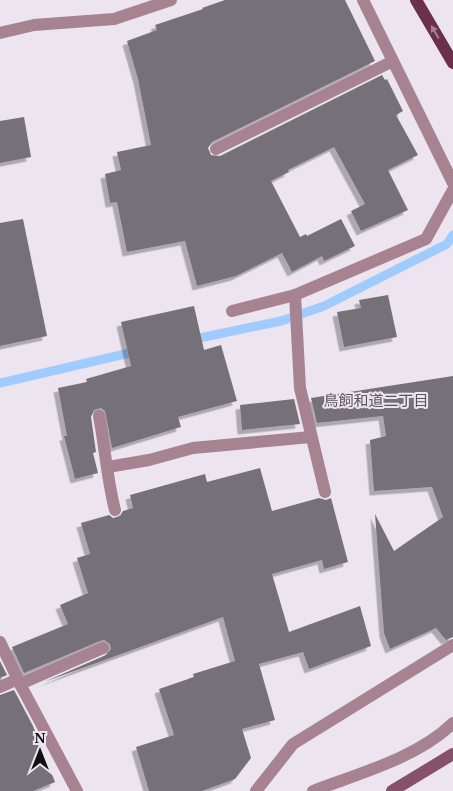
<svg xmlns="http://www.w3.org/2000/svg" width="453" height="791" viewBox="0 0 453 791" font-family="'Noto Serif','Noto Sans JP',serif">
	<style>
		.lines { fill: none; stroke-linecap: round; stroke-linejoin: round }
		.stream { stroke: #a0cbff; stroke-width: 9 }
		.building { fill: #767078; filter: url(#shadow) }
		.service { stroke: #a78391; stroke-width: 12 }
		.minor { stroke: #a78391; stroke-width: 12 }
		.secondary { stroke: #855269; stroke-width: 12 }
		.primary { stroke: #6b304c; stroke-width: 12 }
		.oneway { fill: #a58195 }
		.labels { text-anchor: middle; stroke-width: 4; stroke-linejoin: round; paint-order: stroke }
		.neighbourhood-label { font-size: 15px; fill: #5c555d; stroke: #ece4ee }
	</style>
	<defs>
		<filter id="shadow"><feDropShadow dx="-4.5" dy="4.5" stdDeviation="0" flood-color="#0004"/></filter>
	</defs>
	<rect width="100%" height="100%" fill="#ece4ee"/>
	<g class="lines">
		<g class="stream">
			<polyline points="190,340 281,321 324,306 447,244 453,235"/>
			<polyline points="0,383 138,351"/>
		</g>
	</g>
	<g class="building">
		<polygon points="225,0 345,0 375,61 212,142 208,148 211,155 220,156 382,75 385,80 387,79 403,111 396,115 418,155 388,170 408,210 361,231 351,211 365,204 334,147 288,170 289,172 271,181 300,237 306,234 307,236 341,219 355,246 324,261 322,256 292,272 282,253 236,276 197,286 185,241 127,252 117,202 110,203 105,174 121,170 117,152 151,145 138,79 127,41 157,30 155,25 203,9 202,8"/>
		<polygon points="24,117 31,157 0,163 0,121"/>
		<polygon points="23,219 47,336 0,346 0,223"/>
		<polygon points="388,295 397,337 344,347 337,312 361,308 359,300"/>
		<polygon points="194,306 204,350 221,345 237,401 178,417 181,427 112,448 105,411 101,408 94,410 91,417 96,452 93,453 98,473 75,479 64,436 67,436 58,388 87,382 86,379 131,366 121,322"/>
		<polygon points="453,376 453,637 446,640 436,628 390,649 384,633 375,514 394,551 443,517 432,487 374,491 370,440 386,436 383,416 317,423 311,398"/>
		<polygon points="294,399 300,424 242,430 240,405"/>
		<polygon points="260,468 272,511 319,498 326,500 331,498 348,562 324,569 322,560 272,574 289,632 360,606 371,646 309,669 303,652 259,664 275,720 242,729 251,758 235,779 202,791 149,791 136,747 174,735 159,689 194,677 193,674 235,661 223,617 44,682 106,655 111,649 110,644 104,640 100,641 24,673 12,647 68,624 60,605 88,593 77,558 90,554 81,523 109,515 113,518 120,516 123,511 133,508 130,495 205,474 207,482"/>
		<polygon points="0,661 7,675 0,678"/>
		<polygon points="14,690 33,726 55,782 33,791 0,791 0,695"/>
	</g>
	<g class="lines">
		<polyline class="service" points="20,684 103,648"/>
		<g class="minor">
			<polyline points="363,0 453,183"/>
			<polyline points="0,33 34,25 114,19 171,0"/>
			<polyline points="216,149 393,61"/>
			<polyline points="295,295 300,388 325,492"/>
			<polyline points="232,311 295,295 426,239 453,190"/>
			<path d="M 99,416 C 105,447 107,479 115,510"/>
			<polyline points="108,467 149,460 193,448 311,437"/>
			<polyline points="0,642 20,684 77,791"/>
			<polyline points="0,687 18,679"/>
			<polyline points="256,791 293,744 453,645"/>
			<path d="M 313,791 C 360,773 417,758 453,723"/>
		</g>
		<polyline class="secondary" points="392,791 453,754"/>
		<polyline class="primary" points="416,0 453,63"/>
	</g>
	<defs><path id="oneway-solid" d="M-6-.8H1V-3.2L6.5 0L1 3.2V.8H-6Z" transform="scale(1.25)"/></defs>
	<use class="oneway" href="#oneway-solid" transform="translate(435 32) rotate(-120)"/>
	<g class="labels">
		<g class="neighbourhood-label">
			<text x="376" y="406">鳥飼和道二丁目</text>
		</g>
	</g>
	<g transform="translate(40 751)" stroke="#ece4ee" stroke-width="4" paint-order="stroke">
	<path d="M0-4L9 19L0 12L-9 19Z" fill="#110f12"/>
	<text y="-8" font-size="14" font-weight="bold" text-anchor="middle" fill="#110f12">N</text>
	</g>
</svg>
